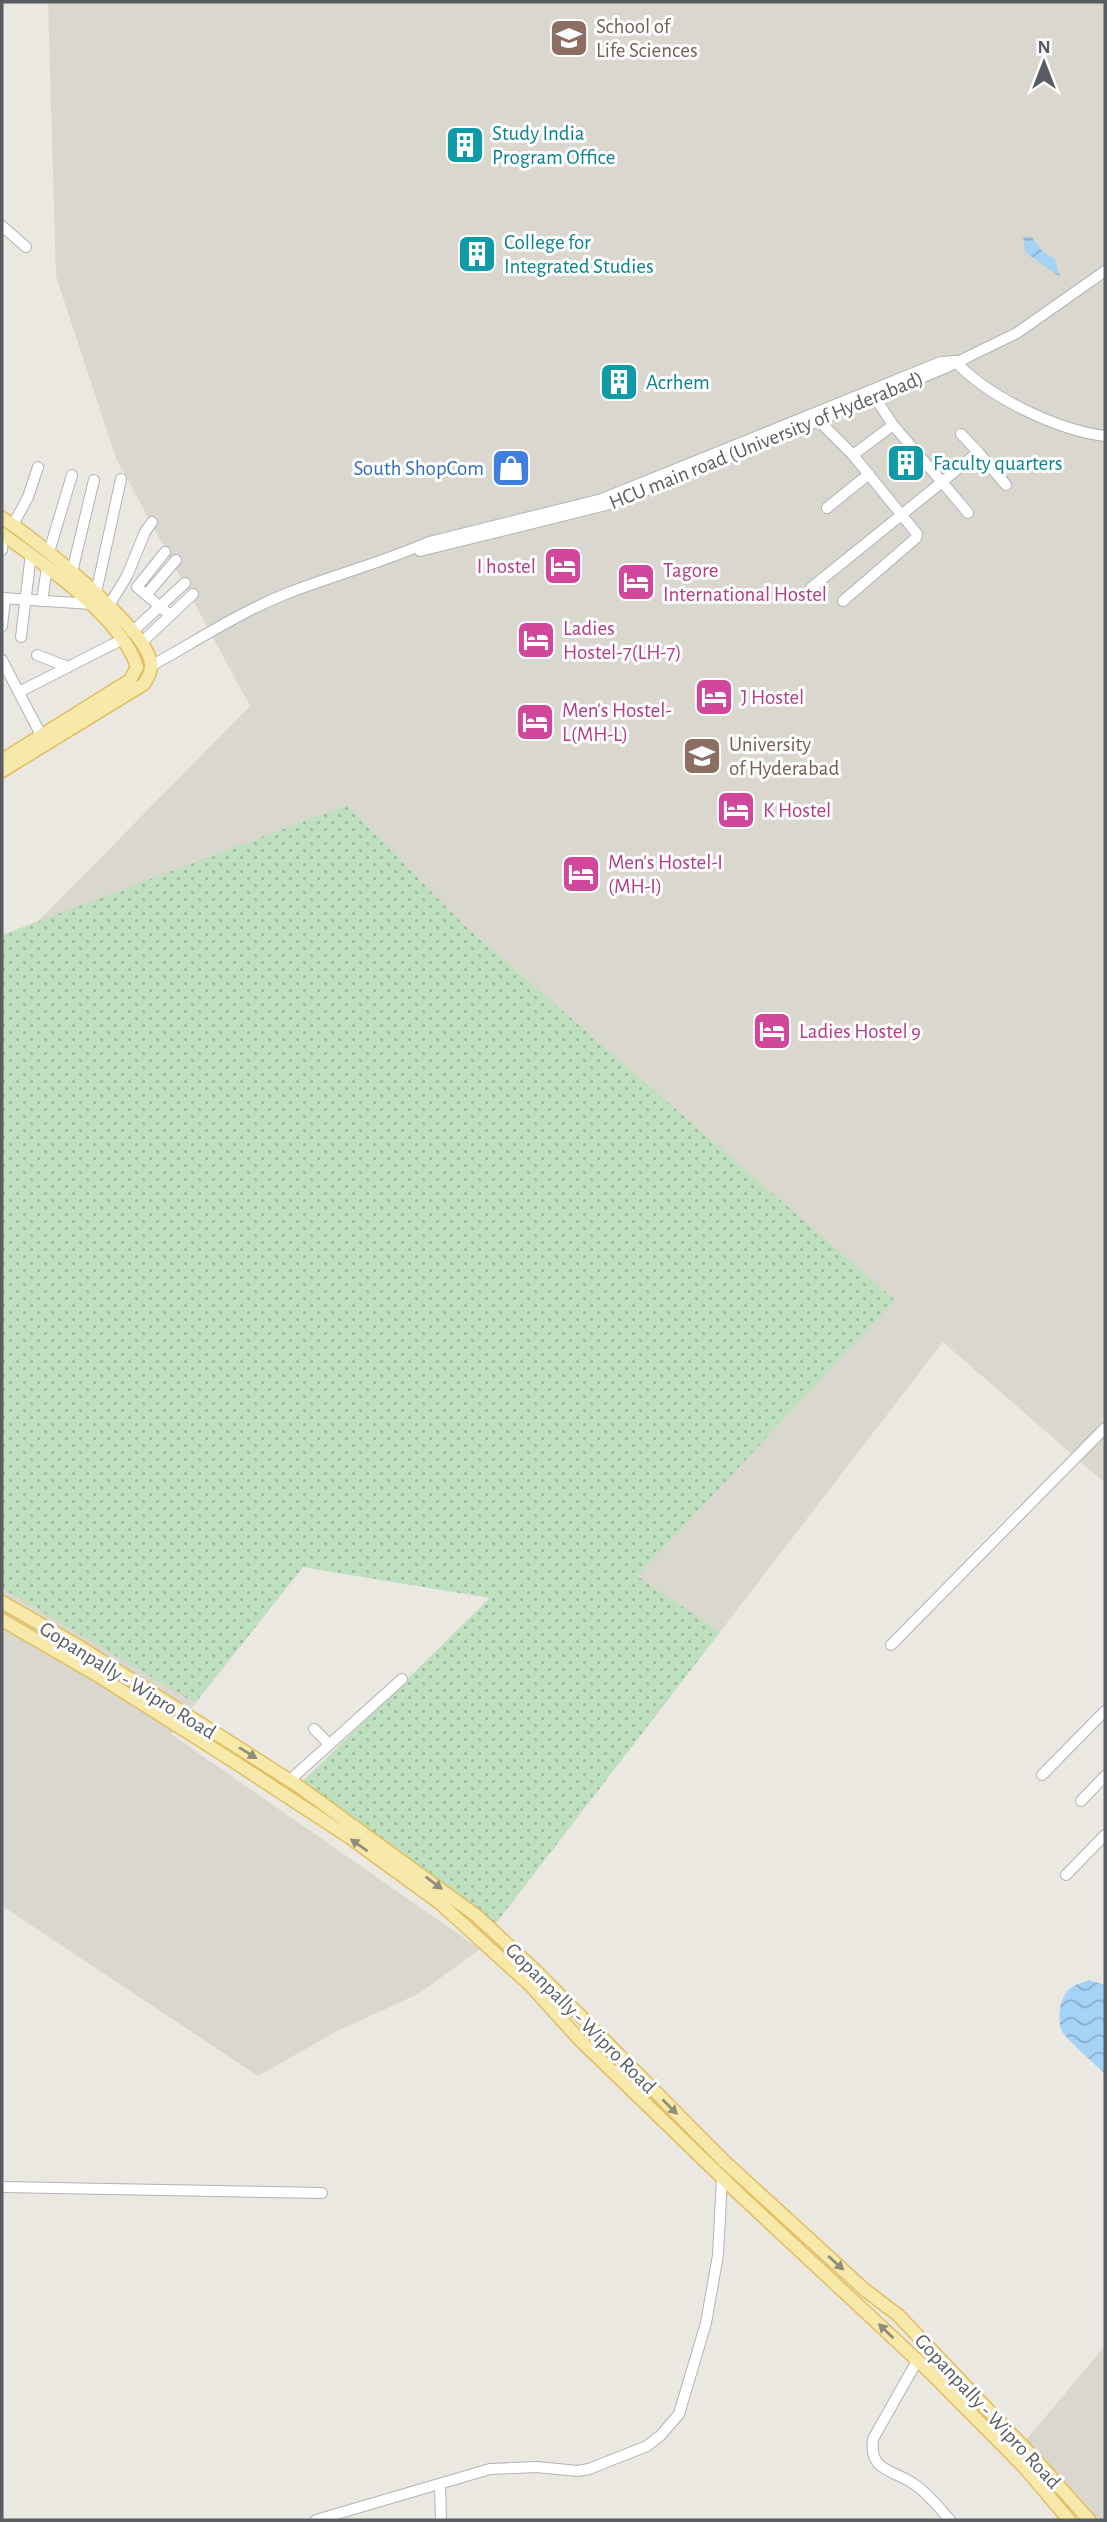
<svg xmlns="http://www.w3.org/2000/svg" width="1107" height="2522" viewBox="0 0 1107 2522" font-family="'Alegreya Sans',sans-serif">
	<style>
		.education { fill: #dad7cf }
		.grass { fill: url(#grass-dots) }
		.water { fill: url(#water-waves) }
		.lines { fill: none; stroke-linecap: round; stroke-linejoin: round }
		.minor-casing { stroke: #b1b3b7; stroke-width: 12 }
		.major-casing { stroke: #e2be62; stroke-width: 15 }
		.minor { stroke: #fff; stroke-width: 10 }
		.major { stroke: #f6e9aa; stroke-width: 12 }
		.oneway { fill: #908d7a }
		.labels { text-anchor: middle; stroke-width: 6; stroke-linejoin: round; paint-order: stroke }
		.education-label { font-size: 21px; fill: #785e54; stroke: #fff; text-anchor: start }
		.culture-label { font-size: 21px; fill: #0d838f; stroke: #fff; text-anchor: start }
		.street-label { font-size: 21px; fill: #595c60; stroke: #fff }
		.shop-label { font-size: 21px; fill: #366cbe; stroke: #fff; text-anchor: end }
		.hotel-label { font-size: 21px; fill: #b23c85; stroke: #fff; text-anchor: start }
	</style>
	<defs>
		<pattern id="grass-dots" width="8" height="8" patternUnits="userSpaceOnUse" patternTransform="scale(1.75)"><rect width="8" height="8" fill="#bfe0bf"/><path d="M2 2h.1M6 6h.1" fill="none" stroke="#9eb99f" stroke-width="1.8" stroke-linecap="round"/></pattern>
		<pattern id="water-waves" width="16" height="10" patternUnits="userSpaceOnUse" patternTransform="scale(1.75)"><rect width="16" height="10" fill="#a5d3f6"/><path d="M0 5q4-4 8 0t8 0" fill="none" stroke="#89aecb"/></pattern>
	</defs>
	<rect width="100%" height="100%" fill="#eae8e0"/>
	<g class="education">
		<polygon points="48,2 1105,2 1105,1483 943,1342 496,1923 490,1598 303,1567 171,1734 480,1949 418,1994 337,2031 258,2076 2,1906 2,958 250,706 116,458 56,276"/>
		<polygon points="1105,2346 1105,2520 1081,2520 1020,2447"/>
	</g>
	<polygon class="grass" points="347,805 464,925 895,1300 637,1576 720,1632 496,1923 300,1784 490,1598 303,1567 195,1703 2,1588 2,935"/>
	<g class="water">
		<polygon points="1031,236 1043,252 1055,259 1060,277 1025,252 1023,238"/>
		<path d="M 1089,1980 L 1105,1985 L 1105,2074 C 1098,2067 1064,2037 1062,2031 C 1056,2018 1060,1994 1073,1986 C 1078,1984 1084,1982 1089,1980 Z"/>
	</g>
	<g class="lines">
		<g class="minor-casing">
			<g id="minor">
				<polyline points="2,226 26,247"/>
				<path d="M 955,361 C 988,397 1057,430 1105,436"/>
				<polyline points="819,421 853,455 917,534 916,538 843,601"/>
				<polyline points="961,434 978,452 942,482 968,513"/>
				<polyline points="978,452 1006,485"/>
				<polyline points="853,455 893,425"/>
				<polyline points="827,508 869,474"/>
				<polyline points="13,525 28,497 38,467"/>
				<polyline points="2,550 3,535"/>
				<polyline points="420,551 614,503 737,455 945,368 1017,333 1105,271"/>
				<polyline points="49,552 72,475"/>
				<polyline points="165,552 137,587 170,615"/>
				<polyline points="72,572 94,480"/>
				<polyline points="811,588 942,482 893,425 872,393"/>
				<polyline points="96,593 121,479"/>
				<polyline points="146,595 176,560"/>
				<polyline points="2,598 91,604"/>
				<polyline points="42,601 47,567"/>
				<polyline points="108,607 127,576 145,532 152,522"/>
				<polyline points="2,626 5,598"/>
				<polyline points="132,632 185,583"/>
				<polyline points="21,637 31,554"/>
				<polyline points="141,643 193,594"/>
				<polyline points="37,655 68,667"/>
				<polyline points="2,660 41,735"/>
				<path d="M 151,666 C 196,641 240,612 288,593 C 335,575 383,562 429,542 L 602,499 L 941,362 L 955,361"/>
				<polyline points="19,692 123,639"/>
				<polyline points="891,1645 1105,1428"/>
				<polyline points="314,1729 329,1744"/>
				<polyline points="1042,1775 1105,1711"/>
				<polyline points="290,1780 402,1679"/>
				<polyline points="1081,1801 1105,1776"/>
				<polyline points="1066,1875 1105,1835"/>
				<polyline points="2,2187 322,2193"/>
				<path d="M 917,2361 L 873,2439 C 869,2472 892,2469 914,2484 C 928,2493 939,2508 950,2520"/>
				<polyline points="440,2485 441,2520"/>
				<polyline points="316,2520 490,2469 536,2467 578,2471 589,2469 647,2446 661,2435 679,2414 706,2323 718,2255 722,2178"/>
			</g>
		</g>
		<g class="major-casing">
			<g id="major">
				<path d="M 2,518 C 35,538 140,624 150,659 C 153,669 149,676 144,684 L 2,771"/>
				<path d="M 2,534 C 43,563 122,618 137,667 L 130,680 L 2,760"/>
				<polyline points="2,1602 80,1647 297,1785 477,1916 538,1973 724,2161 865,2290 898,2315 1036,2460 1089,2520"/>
				<polyline points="2,1620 97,1675 233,1761 349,1837 441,1904 530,1985 579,2039 739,2194 932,2374 1025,2468 1069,2520"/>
			</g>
		</g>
		<use href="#minor" class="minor"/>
		<use href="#major" class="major"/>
	</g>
	<defs><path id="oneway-solid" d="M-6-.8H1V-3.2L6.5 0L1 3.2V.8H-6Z" transform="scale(1.75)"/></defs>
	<g class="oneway">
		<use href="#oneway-solid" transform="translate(248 1753) rotate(32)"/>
		<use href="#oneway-solid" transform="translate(359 1845) rotate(-145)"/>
		<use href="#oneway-solid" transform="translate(434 1883) rotate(37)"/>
		<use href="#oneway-solid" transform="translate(670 2107) rotate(45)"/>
		<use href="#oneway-solid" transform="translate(836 2263) rotate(42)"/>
		<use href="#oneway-solid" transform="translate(886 2331) rotate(-136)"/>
	</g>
	<defs>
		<g id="university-square" transform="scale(2.0125)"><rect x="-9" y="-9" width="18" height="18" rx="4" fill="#8d6e63" stroke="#fff"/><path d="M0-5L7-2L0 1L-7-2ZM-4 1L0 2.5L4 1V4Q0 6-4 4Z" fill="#fff"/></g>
		<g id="building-square" transform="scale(2.0125)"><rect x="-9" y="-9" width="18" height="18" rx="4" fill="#0f9aa8" stroke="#fff"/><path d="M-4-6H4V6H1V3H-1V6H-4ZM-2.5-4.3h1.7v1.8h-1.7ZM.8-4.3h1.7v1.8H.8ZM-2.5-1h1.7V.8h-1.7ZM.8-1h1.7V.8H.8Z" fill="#fff"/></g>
		<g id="shop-square" transform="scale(2.0125)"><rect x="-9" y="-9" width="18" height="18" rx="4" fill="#3f7fe0" stroke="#fff"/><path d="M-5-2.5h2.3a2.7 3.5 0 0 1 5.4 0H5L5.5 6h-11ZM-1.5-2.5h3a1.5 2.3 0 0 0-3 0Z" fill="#fff"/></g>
		<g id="hotel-square" transform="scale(2.0125)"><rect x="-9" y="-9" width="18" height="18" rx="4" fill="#d1479c" stroke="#fff"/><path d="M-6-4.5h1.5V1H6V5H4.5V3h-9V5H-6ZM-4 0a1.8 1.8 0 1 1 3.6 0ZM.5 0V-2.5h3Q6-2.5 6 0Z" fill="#fff"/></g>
	</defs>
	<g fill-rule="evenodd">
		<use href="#university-square" x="569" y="38"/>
		<use href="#building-square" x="465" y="145"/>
		<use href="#building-square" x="477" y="254"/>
		<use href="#building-square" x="619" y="382"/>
		<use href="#building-square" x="906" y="463"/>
		<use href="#shop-square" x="511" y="468"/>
		<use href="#hotel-square" x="563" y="566"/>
		<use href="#hotel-square" x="636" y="582"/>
		<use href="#hotel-square" x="536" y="640"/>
		<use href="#hotel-square" x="714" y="697"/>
		<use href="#hotel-square" x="535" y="722"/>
		<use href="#university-square" x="702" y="756"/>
		<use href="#hotel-square" x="736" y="810"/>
		<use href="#hotel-square" x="581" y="874"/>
		<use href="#hotel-square" x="772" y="1031"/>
	</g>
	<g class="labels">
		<g class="education-label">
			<text x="596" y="33">School of<tspan x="596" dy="24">Life Sciences</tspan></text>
			<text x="729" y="751">University<tspan x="729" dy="24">of Hyderabad</tspan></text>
		</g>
		<g class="culture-label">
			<text x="492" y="140">Study India<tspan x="492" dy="24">Program Office</tspan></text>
			<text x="504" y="249">College for<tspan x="504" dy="24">Integrated Studies</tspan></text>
			<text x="646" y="389">Acrhem</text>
			<text x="933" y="470">Faculty quarters</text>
		</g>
		<g class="street-label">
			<text transform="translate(766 440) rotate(-22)" y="7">HCU main road (University of Hyderabad)</text>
			<text transform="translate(128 1680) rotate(32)" y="7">Gopanpally - Wipro Road</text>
			<text transform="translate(581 2018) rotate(45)" y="7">Gopanpally - Wipro Road</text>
			<text transform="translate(988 2411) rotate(47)" y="7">Gopanpally - Wipro Road</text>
		</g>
		<g class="shop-label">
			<text x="484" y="475">South ShopCom</text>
		</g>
		<g class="hotel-label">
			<text x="536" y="573" text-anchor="end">I hostel</text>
			<text x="663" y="577">Tagore<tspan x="663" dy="24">International Hostel</tspan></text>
			<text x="563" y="635">Ladies<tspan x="563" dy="24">Hostel-7(LH-7)</tspan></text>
			<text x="741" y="704">J Hostel</text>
			<text x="562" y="717">Men's Hostel-<tspan x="562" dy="24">L(MH-L)</tspan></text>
			<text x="763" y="817">K Hostel</text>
			<text x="608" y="869">Men's Hostel-I<tspan x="608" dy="24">(MH-I)</tspan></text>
			<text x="799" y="1038">Ladies Hostel 9</text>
		</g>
	</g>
	<rect width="1107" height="2522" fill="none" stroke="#595c60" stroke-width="7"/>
	<g transform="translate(1044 63)" stroke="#ffffff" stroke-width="5" paint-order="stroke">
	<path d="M0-5L12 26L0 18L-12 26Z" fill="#595c60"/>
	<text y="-10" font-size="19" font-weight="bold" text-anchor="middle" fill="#595c60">N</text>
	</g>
</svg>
